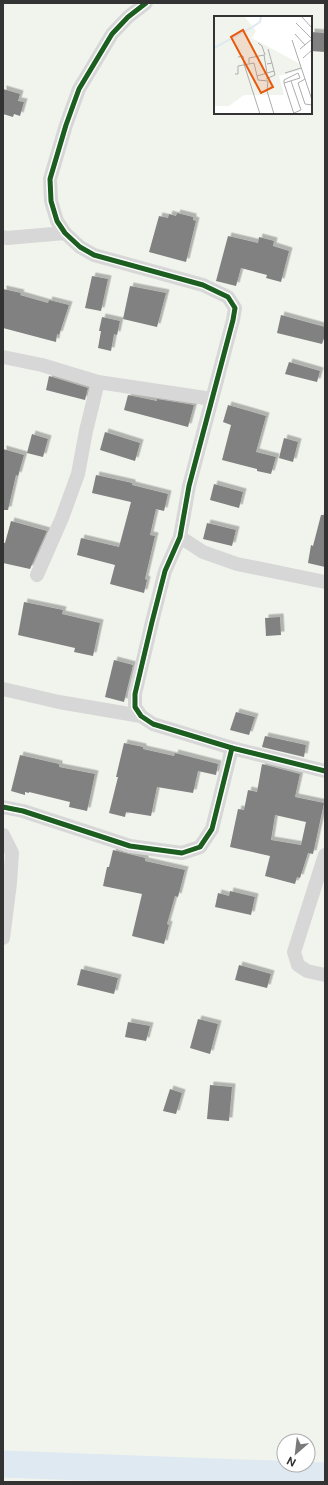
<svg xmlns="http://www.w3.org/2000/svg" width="328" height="1485" viewBox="0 0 328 1485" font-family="'Public Sans',sans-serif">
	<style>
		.green { fill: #f1f4ed; fill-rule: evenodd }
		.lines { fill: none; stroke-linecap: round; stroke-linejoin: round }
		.river { stroke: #dfe9f2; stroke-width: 27 }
		.building { fill: #818181; fill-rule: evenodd; filter: url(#shadow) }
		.minor { stroke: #d7d7d7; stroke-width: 14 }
		.cycleway-casing { stroke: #fff; stroke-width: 8 }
		.cycleway { stroke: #1b5e20; stroke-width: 5 }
		.inset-river { fill: none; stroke: #dfe9f2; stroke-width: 2 }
		.inset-road { fill: none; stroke: #adadad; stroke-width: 1 }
		.view { fill: #e8590c; fill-opacity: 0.15; stroke: #e8590c; stroke-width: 2 }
		.inset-edge { fill: none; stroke: #333; stroke-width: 2 }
	</style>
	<defs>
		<filter id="shadow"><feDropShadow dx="3.5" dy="-3.5" stdDeviation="0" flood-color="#0004"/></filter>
	</defs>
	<rect width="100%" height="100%" fill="#fff"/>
	<path class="green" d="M 3,3 L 325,3 L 325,1482 L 3,1482 ZM 215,17 L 311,17 L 311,113 L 215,113 ZM 284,1441 L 308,1441 L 308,1465 L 284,1465 Z"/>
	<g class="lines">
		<polyline class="river" points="3,1464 325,1476"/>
	</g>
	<g class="building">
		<polygon points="311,32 325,33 325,52 311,51"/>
		<polygon points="3,89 20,94 18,101 24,102 20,116 14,114 13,117 3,114"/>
		<polygon points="177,213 193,217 193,220 196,221 186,262 149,252 159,216 168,218 169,214 176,216"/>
		<polygon points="228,236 258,243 259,237 274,241 273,246 289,251 281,282 266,278 267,275 241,268 236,286 216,281"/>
		<polygon points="92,276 108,279 101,311 85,308"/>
		<polygon points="130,286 166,293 157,327 123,319"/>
		<polygon points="3,289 21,293 20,295 48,303 49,300 69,305 59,335 57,334 56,342 3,328"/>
		<polygon points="281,315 325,327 325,335 322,344 277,333"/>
		<polygon points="102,317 120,321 117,335 114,334 111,351 98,348 101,331 99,331"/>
		<polygon points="289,362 320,371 317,382 285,374"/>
		<polygon points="49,376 88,388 85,400 46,390"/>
		<polygon points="128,395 157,401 157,399 194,405 188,427 124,410"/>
		<polygon points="228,405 266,416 256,452 276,457 271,474 257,471 257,469 222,460 231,425 223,422"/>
		<polygon points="105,432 140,443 135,461 100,450"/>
		<polygon points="32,434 48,439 43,457 27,453"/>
		<polygon points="284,438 298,442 293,462 279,458"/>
		<polygon points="3,449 24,455 18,476 16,475 8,510 3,510"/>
		<polygon points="96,475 132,483 132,485 168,494 164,511 156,509 150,535 155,536 145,579 147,580 144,593 110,584 115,565 77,555 81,538 119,547 131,502 92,493"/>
		<polygon points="214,484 243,492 239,508 210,500"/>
		<polygon points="321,515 325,515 325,567 308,563 311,545 313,546"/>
		<polygon points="11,521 47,531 30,569 3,563 3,543 5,543"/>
		<polygon points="207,523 236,530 232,546 203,539"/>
		<polygon points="24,602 63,610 62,614 100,623 93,656 74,652 75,648 18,635"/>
		<polygon points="280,617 281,635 266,636 265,618"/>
		<polygon points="114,660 133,665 124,702 105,697"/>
		<polygon points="236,712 255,717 249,735 230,730"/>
		<polygon points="265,736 306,745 304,757 262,747"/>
		<polygon points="124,743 143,747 143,749 174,756 175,753 218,764 216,775 198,771 193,793 157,787 151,816 126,812 125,817 109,813 118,777 116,777"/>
		<polygon points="20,755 59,764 59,767 95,774 87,811 69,807 70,802 29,792 29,793 25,792 25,795 11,791"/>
		<path d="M 262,764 L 300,774 L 295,797 L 324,803 L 313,854 L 308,853 L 300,878 L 297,877 L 295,884 L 265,876 L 270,856 L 230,847 L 238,809 L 244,810 L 248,790 L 257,792 ZM 275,815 L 306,822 L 301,845 L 271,840 Z"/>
		<polygon points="113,850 145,858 145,861 185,870 178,897 175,896 167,924 169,925 164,944 132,936 142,894 103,886 107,867 109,867"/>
		<polygon points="230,891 255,897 251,915 215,907 218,893 229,896"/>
		<polygon points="239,965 271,974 267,988 235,980"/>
		<polygon points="81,969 118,978 114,994 77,985"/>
		<polygon points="198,1019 218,1024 210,1054 190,1048"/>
		<polygon points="128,1022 150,1026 146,1041 125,1037"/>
		<polygon points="210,1085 232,1087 229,1121 207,1119"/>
		<polygon points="170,1089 182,1093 176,1114 163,1111"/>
	</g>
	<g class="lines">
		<g class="minor">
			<polyline points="146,3 128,17 112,34 79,89 66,125 50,179 51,201 57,221 65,233 80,247 94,255 203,285 228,297 235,308 233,320 189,486 180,537 165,571 152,622 135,694 135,707 141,716 153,724 232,748 325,771"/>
			<polyline points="3,237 7,238 65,233"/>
			<polyline points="3,357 42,365 98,382 212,399"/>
			<polyline points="180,537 203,552 237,564 325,582"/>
			<polyline points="37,575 62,518 78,474 86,431 98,382"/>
			<polyline points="3,689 59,702 141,716"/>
			<polyline points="3,807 23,811 130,846 182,853 200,847 212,829 232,748"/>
			<polyline points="3,835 12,853 10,883 3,938"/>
			<polyline points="325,855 294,952 298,965 307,971 325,975"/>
		</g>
		<g class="cycleway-casing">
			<g id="cycleway">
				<polyline points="146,3 128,17 112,34 79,89 66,125 50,179 51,201 57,221 65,233 80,247 94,255 203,285 228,297 235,308 233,320 189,486 180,537 165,571 152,622 135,694 135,707 141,716 153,724 232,748 325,771"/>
				<polyline points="3,807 23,811 130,846 182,853 200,847 212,829 232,748"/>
			</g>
		</g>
		<use href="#cycleway" class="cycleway"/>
	</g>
	<g transform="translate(214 16)">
		<rect width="98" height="98" fill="#fff"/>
		<path d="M 0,0 L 30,0 L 42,15 L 38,22 L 86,48 L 87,54 L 65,60 L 70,79 L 30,79 L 15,90 L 0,90 Z" fill="#f1f4ed"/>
		<path class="inset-river" d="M 0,32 L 37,12 L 46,6 L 47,0"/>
		<path class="inset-road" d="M 88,1 L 98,12M 82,7 L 98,23M 81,18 L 91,29M 78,24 L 98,84M 44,27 L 48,30 L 51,39M 54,33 L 58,47M 86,33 L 98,23M 24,41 L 29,40 L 30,48M 89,42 L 98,34M 35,47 L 35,42 L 50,39 L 53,57M 30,48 L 46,98M 71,57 L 87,52M 21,58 L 24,58 L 24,50 L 40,47 L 44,64 L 54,65 L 53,75 L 60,98M 43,60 L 60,55M 52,63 L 61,59 L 58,47 L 53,48M 91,63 L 84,67 L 91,88 L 98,89M 77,65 L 87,94 L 80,97M 70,67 L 86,62 L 84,57 L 70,64 L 70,67 L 80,98"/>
		<path class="view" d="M 29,14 L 59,71 L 47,77 L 17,21 Z"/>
		<rect width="98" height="98" class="inset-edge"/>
	</g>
	<rect width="328" height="1485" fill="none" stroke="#333333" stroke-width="8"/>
	<g transform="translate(296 1453) rotate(208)"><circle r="19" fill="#ffffff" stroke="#adadad"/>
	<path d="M0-3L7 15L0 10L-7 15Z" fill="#7a7a7a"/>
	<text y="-6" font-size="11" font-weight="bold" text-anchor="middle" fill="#333333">N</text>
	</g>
</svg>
